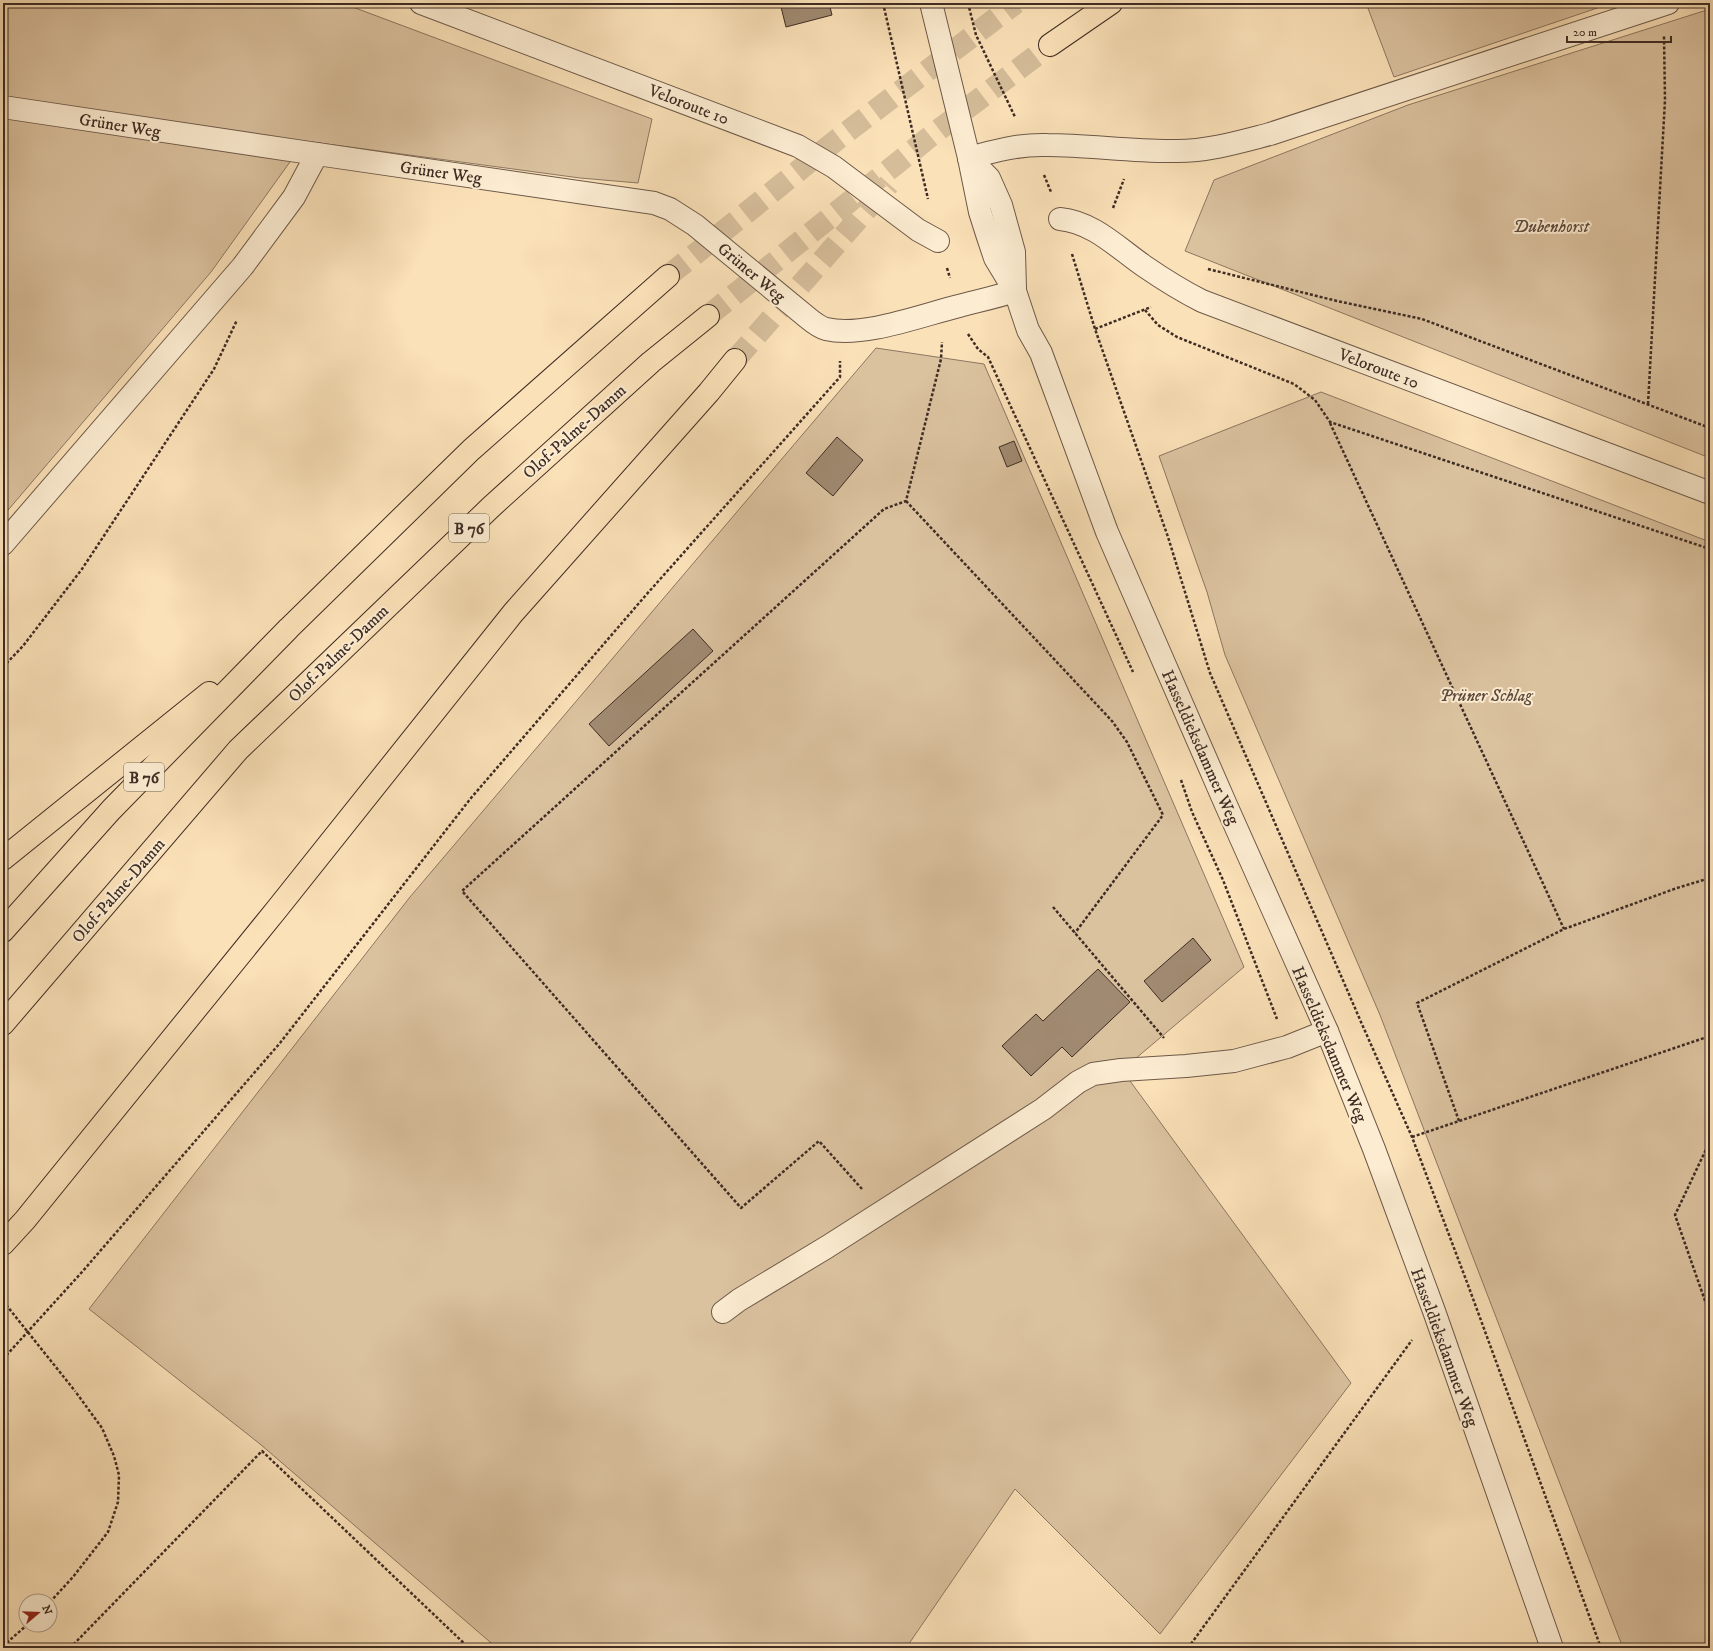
<svg xmlns="http://www.w3.org/2000/svg" width="1713" height="1651" viewBox="0 0 1713 1651" font-family="'IM FELL DW Pica',serif">
	<style>
		.green { fill: #dbc29f; stroke: #8c7762 }
		.building { fill: #a08a71; stroke: #3e2c24 }
		.lines { fill: none; stroke-linecap: round; stroke-linejoin: round }
		.highway-tunnel { stroke: #d5bd9a; stroke-width: 22; stroke-dasharray: 22 11; stroke-linecap: butt }
		.minor-casing { stroke: #6d5949; stroke-width: 24 }
		.highway-casing { stroke: #3e2c24; stroke-width: 24 }
		.path { stroke: #3e2c24; stroke-width: 2.5; stroke-dasharray: 3 2; stroke-linecap: butt }
		.minor { stroke: #fcecd1; stroke-width: 22 }
		.highway { stroke: #fbe1b8; stroke-width: 22 }
		.path-bridge { stroke: #3e2c24; stroke-width: 2.5; stroke-dasharray: 3 2; stroke-linecap: butt }
		.labels { text-anchor: middle; stroke-width: 4; stroke-linejoin: round; paint-order: stroke }
		.shield { fill: #fcecd1; stroke: #776658; stroke-width: 1 }
		.shield-label { font-size: 16px; font-weight: bold; fill: #3e2c24 }
		.street-label { font-size: 17px; fill: #3e2c24; stroke: #fcecd1 }
		.park-label { font-size: 17px; font-style: italic; fill: #5d4a3d; stroke: #fcecd1 }
	</style>
	<rect width="100%" height="100%" fill="#fbe1b8"/>
	<filter id="stains"><feTurbulence type="fractalNoise" baseFrequency=".005" numOctaves="4"/><feColorMatrix values="0 0 0 0 .2 0 0 0 0 .09 0 0 0 0 .02 0 0 0 .5 -.17"/></filter>
	<radialGradient id="worn" r=".72"><stop offset=".6" stop-color="#630" stop-opacity="0"/><stop offset="1" stop-color="#630" stop-opacity=".3"/></radialGradient>
	<g class="green">
		<polygon points="3,3 342,3 652,119 638,183 580,178 305,141 211,272 3,516"/>
		<polygon points="1366,3 1612,3 1394,77"/>
		<polygon points="1710,9 1710,458 1185,251 1214,180 1408,105"/>
		<polygon points="876,348 984,364 1244,967 1122,1070 1351,1383 1160,1634 1015,1489 906,1648 497,1648 260,1444 89,1309 410,897"/>
		<polygon points="1321,392 1710,542 1710,1648 1623,1648 1380,1015 1225,655 1207,592 1159,456"/>
	</g>
	<g class="building">
		<polygon points="780,3 829,3 832,15 786,27"/>
		<polygon points="837,437 863,460 833,496 806,473"/>
		<polygon points="1014,441 1022,461 1007,467 999,447"/>
		<polygon points="693,629 713,651 609,746 589,724"/>
		<polygon points="1193,938 1211,960 1162,1002 1144,981"/>
		<polygon points="1098,969 1130,1002 1072,1057 1062,1047 1031,1076 1002,1046 1036,1014 1043,1021"/>
	</g>
	<g class="lines">
		<g class="highway-tunnel">
			<polyline points="668,276 839,138 1016,3"/>
			<polyline points="708,316 932,135 1050,45"/>
			<polyline points="735,360 889,184"/>
		</g>
		<g class="minor-casing">
			<g id="minor">
				<polyline points="421,3 798,146 834,167 918,230 938,241"/>
				<polyline points="931,3 969,158 980,212 987,234 995,258 1015,291 1028,330 1041,353 1107,532 1226,805 1327,1031 1374,1149 1434,1311 1552,1648"/>
				<path d="M 3,107 L 317,154 L 654,203 L 670,209 L 695,225 L 808,318 C 814,323 819,327 826,329 C 863,338 922,315 959,306 C 978,301 996,297 1015,291"/>
				<path d="M 969,158 C 994,151 1020,144 1047,145 C 1090,145 1133,152 1177,151 C 1209,151 1239,142 1270,134 L 1668,3"/>
				<polyline points="969,158 989,178 1001,205 1014,252 1015,289"/>
				<path d="M 1060,219 C 1093,222 1118,248 1144,266 C 1163,279 1182,291 1202,301 L 1710,493"/>
				<polyline points="3,544 243,266 294,197 317,154"/>
				<polyline points="723,1312 739,1300 827,1247 1043,1109 1078,1082 1093,1074 1121,1070 1186,1066 1234,1061 1287,1047 1327,1031"/>
			</g>
		</g>
		<g class="highway-casing">
			<g id="highway">
				<polyline points="1050,45 1111,3"/>
				<polyline points="3,859 209,693"/>
				<polyline points="3,931 111,810 289,628 471,450 668,276"/>
				<polyline points="3,1024 238,750 491,507 651,362 708,316"/>
				<polyline points="3,1244 25,1220 277,909 513,613 709,392 735,360"/>
			</g>
		</g>
		<g class="path">
			<polyline points="883,3 928,199"/>
			<polyline points="968,3 976,35 1015,117"/>
			<polyline points="1044,175 1051,192"/>
			<polyline points="1113,208 1124,179"/>
			<polyline points="1072,254 1095,329 1168,537 1210,673 1361,1022 1412,1137 1468,1285 1601,1648"/>
			<polyline points="947,268 950,278"/>
			<polyline points="1208,269 1337,301 1422,319 1710,428"/>
			<polyline points="1145,310 1158,325 1177,337 1294,384 1315,400 1330,422 1710,549"/>
			<polyline points="1095,329 1151,307"/>
			<polyline points="968,334 978,349 988,357 1133,672"/>
			<polyline points="1648,404 1665,100 1664,36"/>
			<polyline points="1330,423 1564,929"/>
			<polyline points="906,501 1112,721 1127,742 1163,815 1075,933"/>
			<polyline points="3,667 23,646 82,569 214,369 237,320"/>
			<polyline points="1181,780 1192,812 1223,880 1277,1019"/>
			<polyline points="1053,907 1164,1038"/>
			<polyline points="1459,1121 1417,1003 1564,929 1677,888 1710,878"/>
			<polyline points="1412,1137 1710,1036"/>
			<polyline points="1710,1141 1675,1215 1710,1315"/>
			<polyline points="862,1189 819,1141 741,1208 462,891 884,509 906,501 941,359 942,342"/>
			<polyline points="3,1359 82,1272 280,1043 471,798 646,595 840,377 840,361"/>
			<polyline points="50,1602 73,1577 108,1532 118,1502 119,1475 114,1456 102,1428 75,1391"/>
			<polyline points="3,1646 27,1625"/>
			<polyline points="70,1648 262,1451 469,1648"/>
			<polyline points="1188,1648 1412,1340"/>
		</g>
		<use href="#minor" class="minor"/>
		<use href="#highway" class="highway"/>
		<polyline class="path-bridge" points="3,1301 75,1391"/>
	</g>
	<g class="labels">
		<g class="shield">
			<rect x="449" y="514" width="40" height="28" rx="3"/>
			<rect x="124" y="763" width="40" height="28" rx="3"/>
		</g>
		<g class="shield-label">
			<text x="469" y="534">B 76</text>
			<text x="144" y="783">B 76</text>
		</g>
		<g class="street-label">
			<text transform="translate(689 104) rotate(21)" y="6">Veloroute 10</text>
			<text transform="translate(120 125) rotate(9)" y="6">Grüner Weg</text>
			<text transform="translate(441 172) rotate(8)" y="6">Grüner Weg</text>
			<text transform="translate(752 272) rotate(40)" y="6">Grüner Weg</text>
			<text transform="translate(1379 368) rotate(21)" y="6">Veloroute 10</text>
			<text transform="translate(574 431) rotate(-42)" y="6">Olof-Palme-Damm</text>
			<text transform="translate(338 653) rotate(-44)" y="6">Olof-Palme-Damm</text>
			<text transform="translate(1201 747) rotate(66)" y="6">Hasseldieksdammer Weg</text>
			<text transform="translate(118 890) rotate(-49)" y="6">Olof-Palme-Damm</text>
			<text transform="translate(1330 1044) rotate(67)" y="6">Hasseldieksdammer Weg</text>
			<text transform="translate(1445 1347) rotate(70)" y="6">Hasseldieksdammer Weg</text>
		</g>
		<g class="park-label">
			<text x="1551" y="232">Dubenhorst</text>
			<text x="1486" y="701">Prüner Schlag</text>
		</g>
	</g>
	<rect width="1713" height="1651" fill="none" stroke="#fbe1b8" stroke-width="16"/>
	<rect x="4" y="4" width="1705" height="1643" fill="none" stroke="#3e2c24" stroke-width="2"/>
	<rect x="8" y="8" width="1697" height="1635" fill="none" stroke="#3e2c24"/>
	<g transform="translate(38 1613) rotate(71)"><circle r="19" fill="#fcecd1" stroke="#b09f8c"/>
	<path d="M0-3L7 15L0 10L-7 15Z" fill="#8f2418"/>
	<text y="-6" font-size="11" font-weight="bold" text-anchor="middle" fill="#3e2c24">N</text>
	</g>
	<path d="M1567 36v6h104v-6" fill="none" stroke="#3e2c24" stroke-width="2"/>
	<text x="1573" y="36" font-size="12" fill="#3e2c24" stroke="#fcecd1" stroke-width="3" paint-order="stroke">20 m</text>
	<rect width="100%" height="100%" filter="url(#stains)"/>
	<rect width="100%" height="100%" fill="url(#worn)"/>
</svg>
